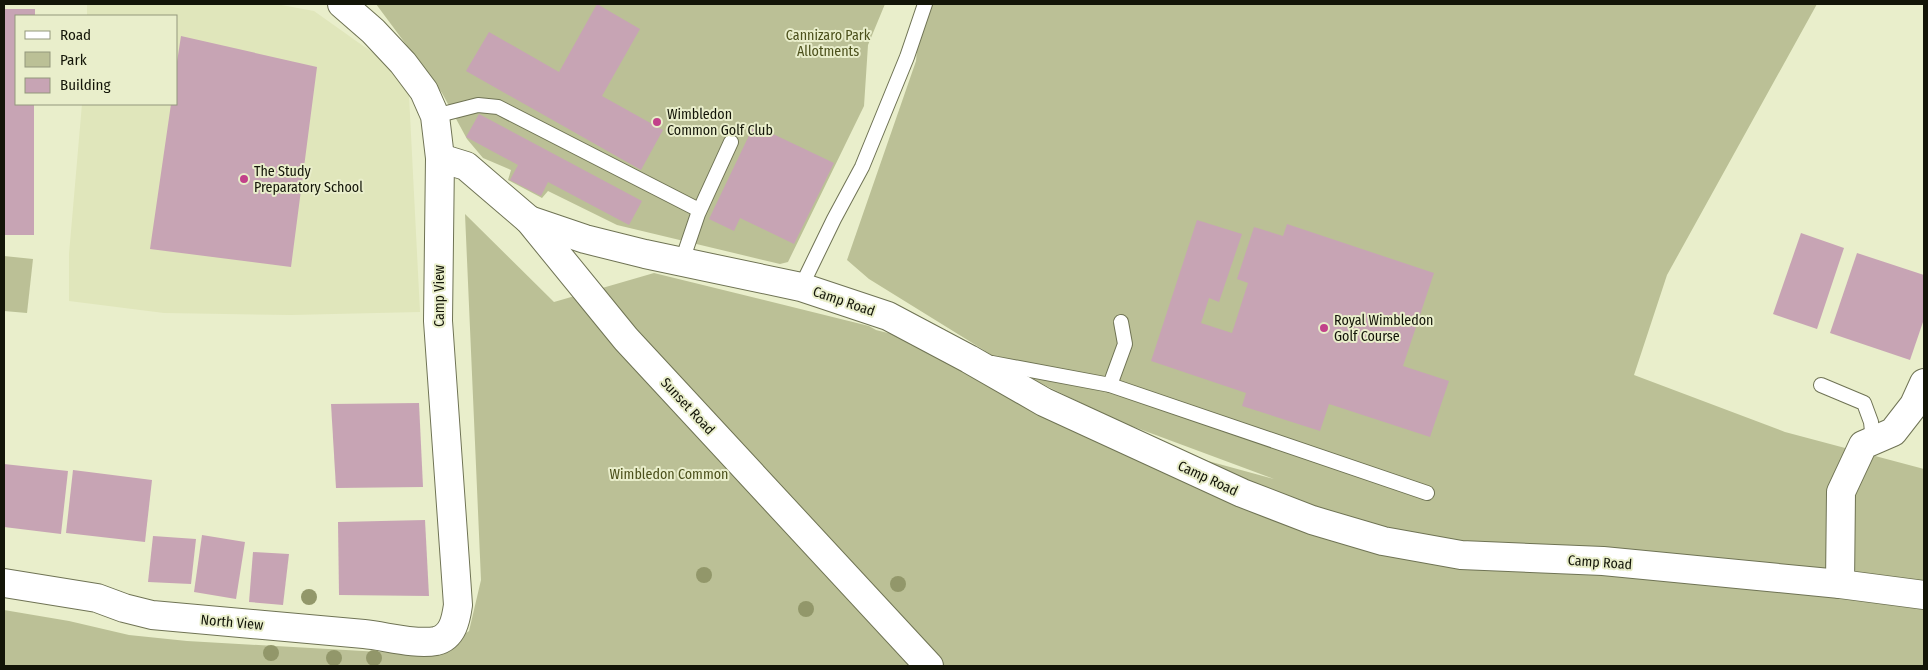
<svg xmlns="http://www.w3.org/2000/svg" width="1928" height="670" viewBox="0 0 1928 670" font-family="'Fira Sans Condensed',sans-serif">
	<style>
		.built { fill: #e0e6bb }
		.green { fill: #bbc096 }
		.building { fill: #c7a4b4 }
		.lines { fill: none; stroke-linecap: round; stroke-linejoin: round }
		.service-casing { stroke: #6f7354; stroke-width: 16 }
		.minor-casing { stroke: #6f7354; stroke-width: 30 }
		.service { stroke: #fff; stroke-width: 14 }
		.minor { stroke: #fff; stroke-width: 28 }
		.tree { fill: #92976a }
		.poi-dot { fill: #c2418a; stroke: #e9eecb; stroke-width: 2 }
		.labels { text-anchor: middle; stroke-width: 4; stroke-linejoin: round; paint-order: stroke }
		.park-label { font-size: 14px; fill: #4b501b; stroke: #e9eecb }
		.poi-label { font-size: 14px; fill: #131508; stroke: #e9eecb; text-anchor: start }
		.street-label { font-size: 14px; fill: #131508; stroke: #e9eecb }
	</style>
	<rect width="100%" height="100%" fill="#e9eecb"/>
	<polygon class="built" points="87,4 276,4 314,11 383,60 409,95 420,312 291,315 164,313 69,301 69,254 82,104 176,104 176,16 87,16"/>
	<g class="green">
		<polygon points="376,4 885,4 868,45 864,106 788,262 780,264 617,225 548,191 542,198 508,180 511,170 483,158 467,139 442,93"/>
		<polygon points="921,4 1817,4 1667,275 1634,375 1785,432 1924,469 1924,666 4,666 4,610 69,621 129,635 187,641 433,655 469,631 481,580 465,214 554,302 654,273 869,326 876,330 908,338 1208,461 1274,479 1118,421 1024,375 869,279 847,260 916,61"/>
		<polygon points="4,256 33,259 27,313 4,311"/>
	</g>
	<g class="building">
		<polygon points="597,4 640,29 602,96 663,130 641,170 466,71 489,32 559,72"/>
		<polygon points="4,9 35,9 35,16 16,16 16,104 34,104 34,235 4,235"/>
		<polygon points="181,36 317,67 291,267 150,249 171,104 176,104 176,68"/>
		<polygon points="479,114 642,201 629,225 548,182 541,196 510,180 518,165 466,137"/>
		<polygon points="754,125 834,163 794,244 740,218 734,231 709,219"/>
		<polygon points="1197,220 1242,234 1219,302 1209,298 1201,323 1232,333 1248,283 1237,279 1254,227 1283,236 1287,224 1434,273 1403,366 1449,381 1430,437 1329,404 1320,431 1242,406 1246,393 1151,361"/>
		<polygon points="1801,233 1844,248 1817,329 1773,314"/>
		<polygon points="1857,253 1924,275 1924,319 1910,360 1830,333"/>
		<polygon points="419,403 423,487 336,488 331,404"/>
		<polygon points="4,464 68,471 61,534 4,527"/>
		<polygon points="73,470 152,480 145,542 66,533"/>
		<polygon points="425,520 429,596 339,595 338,522"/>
		<polygon points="202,535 245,542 236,599 194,592"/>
		<polygon points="153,536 196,539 191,584 148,582"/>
		<polygon points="253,552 289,554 283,605 249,602"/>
	</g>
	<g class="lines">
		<g class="service-casing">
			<g id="service">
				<polyline points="435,116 478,105 498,107 699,210"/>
				<polyline points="682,261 698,214 731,142"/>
				<polyline points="801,287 834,219 862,167 907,57 925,4"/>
				<polyline points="992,363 1110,385 1427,493"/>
				<polyline points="1110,385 1125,344 1121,322"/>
				<polyline points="1821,385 1864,403 1871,422 1873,441"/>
			</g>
		</g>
		<g class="minor-casing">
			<g id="minor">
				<polyline points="440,158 466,166 529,220 626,339 929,666"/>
				<polyline points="529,220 585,239 645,254 801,287 888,316 969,359 1044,402 1242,493 1312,520 1383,541 1461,555 1603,561 1840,584 1924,595"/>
				<path d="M 4,583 L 97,598 L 124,608 L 152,615 C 223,621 293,628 364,634 C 385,636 415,645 436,641 C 453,637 456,619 458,605 L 438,321 L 440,158 L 435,116 L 424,91 L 403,63 L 373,31 L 342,4"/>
				<polyline points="1840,584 1841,492 1863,445 1893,432 1914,405 1924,383"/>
			</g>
		</g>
		<use href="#service" class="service"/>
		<use href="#minor" class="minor"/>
	</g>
	<g class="tree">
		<circle cx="704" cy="575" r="8"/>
		<circle cx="898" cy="584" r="8"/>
		<circle cx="309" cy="597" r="8"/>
		<circle cx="806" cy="609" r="8"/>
		<circle cx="271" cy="653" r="8"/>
		<circle cx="334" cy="658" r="8"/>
		<circle cx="374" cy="658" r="8"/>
	</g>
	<g class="poi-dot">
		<circle cx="657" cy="122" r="5"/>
		<circle cx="244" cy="179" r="5"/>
		<circle cx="1324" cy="328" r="5"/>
	</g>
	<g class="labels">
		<g class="park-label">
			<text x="828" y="40">Cannizaro Park<tspan x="828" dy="16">Allotments</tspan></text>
			<text x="669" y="479">Wimbledon Common</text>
		</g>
		<g class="poi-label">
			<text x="667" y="119">Wimbledon<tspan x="667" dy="16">Common Golf Club</tspan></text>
			<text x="254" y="176">The Study<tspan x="254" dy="16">Preparatory School</tspan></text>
			<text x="1334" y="325">Royal Wimbledon<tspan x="1334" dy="16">Golf Course</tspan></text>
		</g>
		<g class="street-label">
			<text transform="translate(439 296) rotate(-90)" y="5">Camp View</text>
			<text transform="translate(844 301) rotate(19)" y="5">Camp Road</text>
			<text transform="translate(688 406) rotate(47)" y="5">Sunset Road</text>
			<text transform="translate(1208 478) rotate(25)" y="5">Camp Road</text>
			<text transform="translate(1600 562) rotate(4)" y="5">Camp Road</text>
			<text transform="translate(232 622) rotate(5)" y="5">North View</text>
		</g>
	</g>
	<rect width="1928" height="670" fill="none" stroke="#131508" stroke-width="10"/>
	<rect x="15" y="15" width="162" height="90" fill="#e9eecb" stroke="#93977d"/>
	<rect x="25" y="31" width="25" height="8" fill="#ffffff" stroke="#93977d"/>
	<text x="60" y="40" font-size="15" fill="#131508">Road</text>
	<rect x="25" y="52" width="25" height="15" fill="#bbc096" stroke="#93977d"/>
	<text x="60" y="65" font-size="15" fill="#131508">Park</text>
	<rect x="25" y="78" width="25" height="15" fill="#c7a4b4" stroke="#93977d"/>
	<text x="60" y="90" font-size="15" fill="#131508">Building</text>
</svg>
